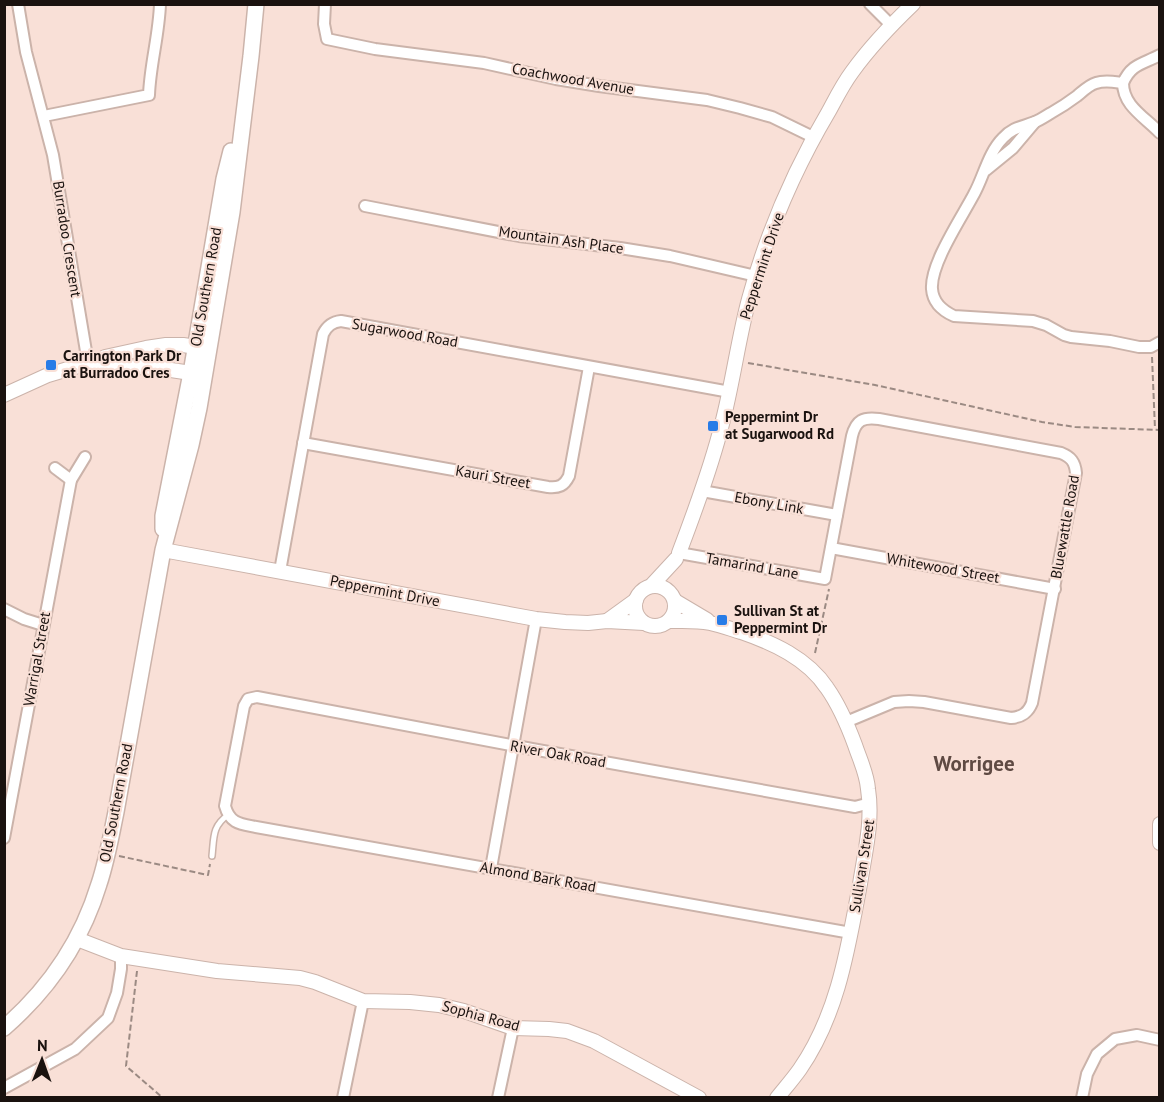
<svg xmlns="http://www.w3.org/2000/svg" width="1164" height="1102" viewBox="0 0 1164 1102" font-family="'PT Sans',sans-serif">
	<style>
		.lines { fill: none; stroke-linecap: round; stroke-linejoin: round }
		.service-casing { stroke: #cbb3aa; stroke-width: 8 }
		.minor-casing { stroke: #cbb3aa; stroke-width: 14 }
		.tertiary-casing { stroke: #cbb3aa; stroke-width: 16 }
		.secondary-casing { stroke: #cbb3aa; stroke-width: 18 }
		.path { stroke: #9b8a83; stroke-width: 2; stroke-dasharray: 6 3; stroke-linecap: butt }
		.service { stroke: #fff; stroke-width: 5 }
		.minor { stroke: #fff; stroke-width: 10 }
		.tertiary { stroke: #fff; stroke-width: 14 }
		.secondary { stroke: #fff; stroke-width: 15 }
		.poi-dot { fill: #287ce7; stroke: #f9e0d7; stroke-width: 2 }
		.labels { text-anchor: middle; stroke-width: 4.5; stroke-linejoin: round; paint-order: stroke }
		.street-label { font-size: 15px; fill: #1a120f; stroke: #f9e0d7 }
		.poi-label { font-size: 15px; font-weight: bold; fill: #1a120f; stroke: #f9e0d7; text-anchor: start }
		.district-label { font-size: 21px; font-weight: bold; fill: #5f4a43; stroke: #f9e0d7 }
	</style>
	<rect width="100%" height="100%" fill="#f9e0d7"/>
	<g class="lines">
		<g class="service-casing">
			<path id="service" d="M 212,856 C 214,838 212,826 228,815"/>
		</g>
		<g class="minor-casing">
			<g id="minor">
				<polyline points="18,4 26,52 53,155 88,363"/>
				<polyline points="325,4 324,24 327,39 375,49 484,63 556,79 599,86 707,100 740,108 772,117 813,137"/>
				<polyline points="870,4 891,25"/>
				<path d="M 1160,55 C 1143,64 1131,64 1123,83 C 1114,82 1105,80 1096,83 C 1089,85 1083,91 1077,96 C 1069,102 1060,108 1051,113 C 1046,116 1040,120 1035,122 C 1022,127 1013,127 1003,138 C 988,153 984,176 974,194 C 962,217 930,264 932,289 C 933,303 943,311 954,316 L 1033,321 L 1046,325 L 1064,335 L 1071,337 L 1110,341 L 1139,347 L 1151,347 L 1160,342"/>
				<path d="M 1123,83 C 1123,106 1145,117 1160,133"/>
				<path d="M 44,116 L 149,95 C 150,65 159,35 160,4"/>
				<polyline points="986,170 1013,148 1035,122"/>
				<polyline points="365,206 519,236 620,248 670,256 756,276"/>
				<path d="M 303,443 L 548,487 C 559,488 564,486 569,476 L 589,367"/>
				<polyline points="55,468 71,480"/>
				<polyline points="702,491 837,515"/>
				<polyline points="831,548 1055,589"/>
				<path d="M 676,559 L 679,553 L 825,579 L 852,436 C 856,420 863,417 879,419 L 1061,453 C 1071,457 1075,462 1076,473 L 1032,703 C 1028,713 1022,717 1011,718 L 924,702 L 909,701 L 894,702 L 846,722"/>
				<path d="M 280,571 L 323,334 C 327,326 332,322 341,321 L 730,392"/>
				<polyline points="4,609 24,619 43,625"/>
				<polyline points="4,838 71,480 85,457"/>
				<polyline points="491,868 536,619"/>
				<path d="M 851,933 L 256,827 C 241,824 230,824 225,806 L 244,706 L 248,699 L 257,697 L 532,749 L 855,807 L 870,803"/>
				<polyline points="4,1088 75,1049 108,1018 117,993 121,969 121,956"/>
				<polyline points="343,1098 363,1001"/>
				<polyline points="498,1098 513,1028"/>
				<polyline points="1082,1098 1087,1074 1097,1054 1115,1039 1137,1035 1160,1040"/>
			</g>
		</g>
		<g class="tertiary-casing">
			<g id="tertiary">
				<polyline points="97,362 106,368 151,367 191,373 198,366"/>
				<polyline points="4,395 48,375 88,363 97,362 105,357 146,348 166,345 183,345 196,347 204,353"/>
				<polyline points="163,550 536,619 565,622 588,623 607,621 644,623"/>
				<path d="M 679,553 C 695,511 711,468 722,424 C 733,382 738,340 749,299 C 767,233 794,170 829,111 C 836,98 843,84 852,72 C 870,47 891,25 913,4"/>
				<circle cx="655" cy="606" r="20"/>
				<polyline points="651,586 676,559"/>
				<polyline points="675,601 707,620"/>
				<polyline points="607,621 636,600"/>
				<path d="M 669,621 C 683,621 696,620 710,623 C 720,625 731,629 741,632 C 773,643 807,658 827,688 C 839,705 848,726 855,745 C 860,760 867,774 868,789 C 873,821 865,852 860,884 C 848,948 838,1014 800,1069 C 793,1079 785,1088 777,1098"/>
				<polyline points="1160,824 1160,843"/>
				<polyline points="77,939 121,956 217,971 300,978 315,982 363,1001 410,1002 439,1005 464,1011 513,1028 549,1029 567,1031 594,1041 699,1098"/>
			</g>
		</g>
		<g class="secondary-casing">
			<g id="secondary">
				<polyline points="163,529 163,516 191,373 224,179 231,151"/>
				<path d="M 4,1028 C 49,989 82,940 99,884 C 107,860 111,836 116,812 L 163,550 L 191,445 L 199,408 L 232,212 L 251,56 L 256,4"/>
			</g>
		</g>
		<g class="path">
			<polyline points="1152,357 1155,429"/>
			<polyline points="748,363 875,385 1042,422 1075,427 1160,430"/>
			<polyline points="815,653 829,589"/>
			<polyline points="119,856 208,875 210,864"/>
			<polyline points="137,971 126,1066 163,1098"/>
		</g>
		<use href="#service" class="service"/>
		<use href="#minor" class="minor"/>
		<use href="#tertiary" class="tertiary"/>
		<use href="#secondary" class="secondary"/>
	</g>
	<g class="poi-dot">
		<rect x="45" y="359" width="12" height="12" rx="3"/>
		<rect x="707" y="420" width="12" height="12" rx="3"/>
		<rect x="716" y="614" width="12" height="12" rx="3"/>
	</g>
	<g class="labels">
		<g class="street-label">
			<text transform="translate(573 79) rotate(10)" y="5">Coachwood Avenue</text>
			<text transform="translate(67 239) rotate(81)" y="5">Burradoo Crescent</text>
			<text transform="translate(561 240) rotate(8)" y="5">Mountain Ash Place</text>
			<text transform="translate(762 266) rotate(-72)" y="5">Peppermint Drive</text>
			<text transform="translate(206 287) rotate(-80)" y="5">Old Southern Road</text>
			<text transform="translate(405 333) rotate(10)" y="5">Sugarwood Road</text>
			<text transform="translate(493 477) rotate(10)" y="5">Kauri Street</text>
			<text transform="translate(769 503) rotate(10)" y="5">Ebony Link</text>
			<text transform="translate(1065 527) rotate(-80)" y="5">Bluewattle Road</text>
			<text transform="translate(752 566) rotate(10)" y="5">Tamarind Lane</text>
			<text transform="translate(943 568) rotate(10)" y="5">Whitewood Street</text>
			<text transform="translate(385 591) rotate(11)" y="5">Peppermint Drive</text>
			<text transform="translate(37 659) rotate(-80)" y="5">Warrigal Street</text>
			<text transform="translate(558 754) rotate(10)" y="5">River Oak Road</text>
			<text transform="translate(116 803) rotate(-79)" y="5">Old Southern Road</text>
			<text transform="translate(862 866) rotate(-81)" y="5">Sullivan Street</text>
			<text transform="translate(538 877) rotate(10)" y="5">Almond Bark Road</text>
			<text transform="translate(481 1016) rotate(15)" y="5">Sophia Road</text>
		</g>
		<g class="poi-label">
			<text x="63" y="361">Carrington Park Dr<tspan x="63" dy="17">at Burradoo Cres</tspan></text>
			<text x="725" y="422">Peppermint Dr<tspan x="725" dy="17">at Sugarwood Rd</tspan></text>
			<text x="734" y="616">Sullivan St at<tspan x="734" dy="17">Peppermint Dr</tspan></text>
		</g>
		<g class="district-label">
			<text x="974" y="771">Worrigee</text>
		</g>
	</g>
	<rect width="1164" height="1102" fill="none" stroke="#1a120f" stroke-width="12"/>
	<g transform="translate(42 1060) rotate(1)" stroke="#f9e0d7" stroke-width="4.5" paint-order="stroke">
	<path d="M0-4.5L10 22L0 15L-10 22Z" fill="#1a120f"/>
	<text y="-9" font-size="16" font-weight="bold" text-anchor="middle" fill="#1a120f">N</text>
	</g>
</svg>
